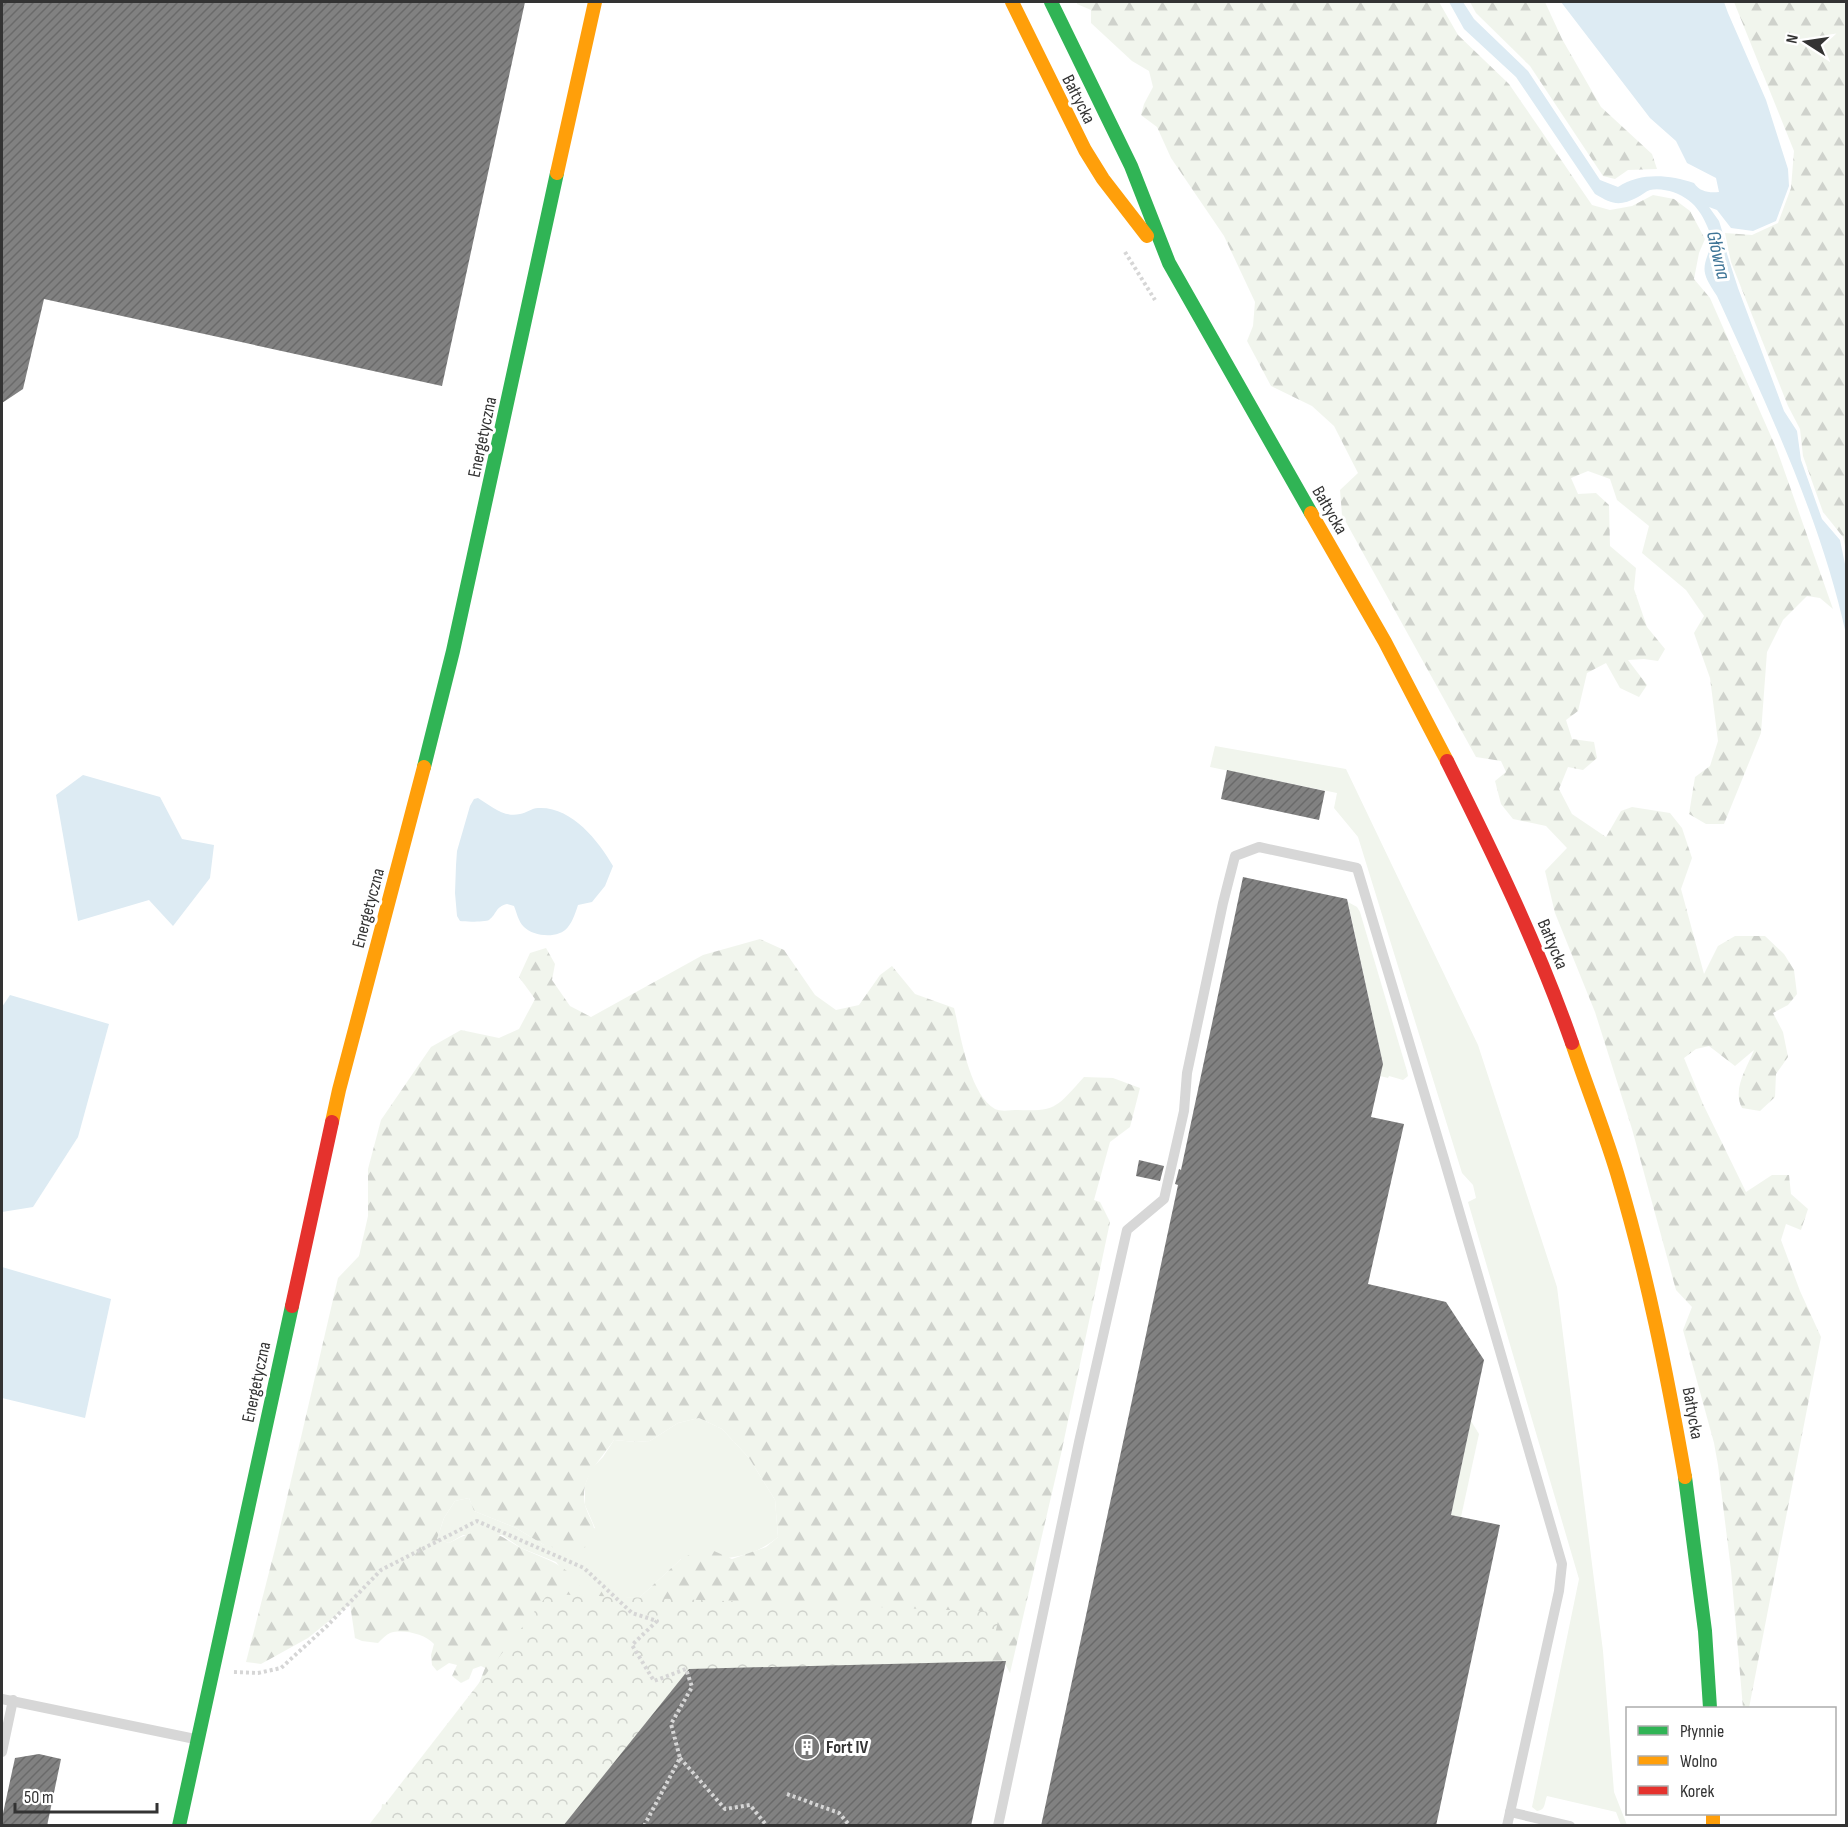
<svg xmlns="http://www.w3.org/2000/svg" width="1848" height="1827" viewBox="0 0 1848 1827" font-family="'Sofia Sans Condensed',sans-serif">
	<style>
		.grass { fill: #f1f5ed }
		.forest { fill: url(#forest-firs); fill-rule: evenodd }
		.park { fill: url(#park-crowns) }
		.water { fill: #ddebf3 }
		.building { fill: url(#building-hatch) }
		.lines { fill: none; stroke-linecap: round; stroke-linejoin: round }
		.path { stroke: #d6d6d6; stroke-width: 4; stroke-dasharray: 3 3; stroke-linecap: butt }
		.lane { stroke: #d7d7d7; stroke-width: 10 }
		.fast { stroke: #30b455; stroke-width: 14 }
		.slow { stroke: #ff9f0a; stroke-width: 14 }
		.jam { stroke: #e5322d; stroke-width: 14 }
		.labels { text-anchor: middle; stroke-width: 6; stroke-linejoin: round; paint-order: stroke }
		.street-label { font-size: 18px; fill: #333; stroke: #fff }
		.poi-label { font-size: 18px; font-weight: bold; fill: #333; stroke: #fff; text-anchor: start }
		.water-label { font-size: 20px; font-style: italic; fill: #3f7597; stroke: #fff }
	</style>
	<defs>
		<pattern id="forest-firs" width="22" height="20" patternUnits="userSpaceOnUse" patternTransform="scale(1.5)"><rect width="22" height="20" fill="#f1f5ed"/><path d="M5 1l3.5 6h-7zM16 11l3.5 6h-7z" fill="#cfd2cc"/></pattern>
		<pattern id="park-crowns" width="20" height="18" patternUnits="userSpaceOnUse" patternTransform="scale(1.5)"><rect width="20" height="18" fill="#f1f5ed"/><path d="M2 6a3 3 0 1 1 6 0M12 15a3 3 0 1 1 6 0" fill="none" stroke="#cfd2cc"/></pattern>
		<pattern id="building-hatch" width="6" height="6" patternUnits="userSpaceOnUse" patternTransform="scale(1.5)"><rect width="6" height="6" fill="#818181"/><path d="M-1 1l2-2M0 6l6-6M5 7l2-2" fill="none" stroke="#6a6a6a"/></pattern>
	</defs>
	<rect width="100%" height="100%" fill="#fff"/>
	<g class="grass">
		<path d="M 1215,746 L 1346,769 L 1478,1045 L 1557,1287 L 1603,1651 L 1614,1792 L 1627,1825 L 1621,1825 L 1616,1812 L 1547,1796 C 1544,1803 1546,1810 1537,1811 L 1532,1807 L 1579,1579 L 1468,1202 L 1476,1198 L 1473,1185 L 1462,1173 L 1358,837 L 1334,808 L 1337,793 L 1210,767 Z"/>
		<polygon points="1348,902 1357,907 1360,912 1407,1071 1408,1076 1403,1080 1389,1076 1388,1078 1380,1076 1383,1064"/>
		<path d="M 699,1418 L 722,1429 L 749,1458 L 775,1500 L 778,1537 C 748,1562 718,1559 681,1559 L 639,1598 L 584,1596 L 556,1562 L 521,1548 L 502,1535 L 463,1535 L 449,1543 L 437,1539 L 444,1518 L 455,1501 L 469,1498 L 474,1511 L 516,1528 L 544,1545 L 595,1528 L 585,1505 L 585,1485 L 591,1469 L 603,1457 L 614,1440 L 636,1442 L 650,1441 L 678,1423 Z"/>
		<polygon points="1471,1421 1479,1434 1461,1517 1451,1515"/>
	</g>
	<g class="forest">
		<path d="M 1077,2 L 1439,2 L 1458,35 L 1509,84 L 1592,205 L 1610,210 L 1632,206 L 1653,195 L 1674,199 L 1690,211 L 1705,239 L 1699,253 L 1694,279 L 1710,298 L 1777,450 L 1833,609 L 1820,598 L 1807,596 L 1783,620 L 1767,652 L 1761,733 L 1724,824 L 1706,824 L 1689,814 L 1695,777 L 1710,766 L 1718,741 L 1710,678 L 1694,633 L 1704,616 L 1686,590 L 1642,553 L 1649,526 L 1617,500 L 1610,479 L 1588,471 L 1571,478 L 1578,494 L 1596,493 L 1609,505 L 1610,546 L 1636,568 L 1634,589 L 1647,627 L 1665,649 L 1658,661 L 1644,659 L 1628,660 L 1647,685 L 1639,697 L 1620,688 L 1606,663 L 1587,673 L 1578,711 L 1566,720 L 1572,739 L 1594,742 L 1597,758 L 1583,770 L 1568,767 L 1559,789 L 1572,814 L 1606,837 L 1621,811 L 1632,807 L 1670,813 L 1682,828 L 1692,858 L 1681,889 L 1704,974 L 1718,946 L 1735,936 L 1765,936 L 1784,954 L 1794,970 L 1797,994 L 1788,1005 L 1773,1013 L 1783,1032 L 1788,1057 L 1776,1074 L 1775,1097 L 1760,1111 L 1742,1108 C 1732,1089 1747,1068 1754,1050 L 1735,1066 L 1709,1046 L 1696,1049 L 1684,1058 L 1703,1104 L 1746,1192 L 1772,1175 L 1789,1175 L 1791,1194 L 1808,1209 L 1801,1230 L 1786,1224 L 1781,1240 L 1800,1291 L 1821,1337 L 1749,1708 L 1743,1708 L 1731,1570 L 1718,1465 L 1714,1443 L 1683,1330 L 1692,1307 L 1676,1290 L 1632,1129 L 1595,1012 L 1555,913 L 1545,871 L 1567,848 L 1546,826 L 1513,819 L 1501,804 L 1495,781 L 1506,772 L 1501,761 L 1476,757 L 1342,515 L 1340,490 L 1358,473 L 1334,426 L 1312,406 L 1271,386 L 1247,341 L 1253,326 L 1255,302 L 1224,236 L 1171,158 L 1157,127 L 1141,115 L 1144,104 L 1153,87 L 1149,71 L 1132,61 L 1091,23 L 1091,10 L 1077,4 Z"/>
		<polygon points="1470,2 1545,2 1562,39 1601,107 1652,154 1657,169 1628,170 1615,179 1603,176 1530,66 1476,13"/>
		<polygon points="1734,2 1846,2 1846,551 1843,537 1823,512 1803,456 1800,429 1788,406 1731,262 1725,233 1752,235 1778,223 1791,188 1794,151"/>
		<path d="M 760,939 L 784,950 L 815,995 L 836,1010 L 859,1005 L 880,975 L 892,966 L 915,994 L 954,1008 C 961,1036 969,1094 995,1109 C 1001,1112 1011,1110 1018,1110 C 1058,1112 1058,1105 1084,1077 L 1113,1078 L 1140,1088 L 1130,1127 L 1110,1142 L 1094,1200 L 1100,1202 L 1110,1222 L 1061,1454 L 1010,1673 L 1004,1662 L 381,1813 L 382,1804 L 388,1805 L 478,1686 L 485,1668 L 481,1666 L 473,1669 L 469,1679 L 461,1683 L 452,1676 L 457,1665 L 449,1663 L 437,1671 L 432,1665 L 431,1655 L 434,1644 C 425,1634 403,1629 390,1633 C 386,1635 382,1639 378,1643 L 362,1641 L 355,1638 L 350,1604 L 308,1638 L 261,1664 L 246,1662 L 276,1545 L 338,1278 L 359,1256 L 368,1216 L 368,1169 L 381,1120 L 431,1047 L 461,1030 L 499,1038 L 519,1029 L 535,999 L 519,977 L 530,953 L 546,948 L 555,964 L 552,980 L 570,1006 L 591,1017 L 703,955 ZM 699,1418 L 722,1429 L 749,1458 L 775,1500 L 778,1537 L 766,1547 L 732,1559 L 705,1547 L 681,1559 L 639,1598 L 629,1599 L 601,1588 L 589,1597 L 584,1596 C 575,1567 548,1560 523,1549 C 508,1542 498,1530 480,1532 C 469,1532 459,1538 449,1543 L 437,1539 L 444,1518 L 455,1501 L 469,1498 L 474,1511 L 516,1528 L 544,1545 L 572,1552 L 594,1544 C 596,1523 592,1525 586,1508 C 577,1480 600,1461 614,1440 L 636,1442 L 650,1441 L 678,1423 Z"/>
	</g>
	<polygon class="park" points="548,1594 1000,1612 953,1825 368,1826"/>
	<g class="water">
		<path d="M 1449,2 L 1463,2 L 1474,19 L 1528,71 L 1600,180 L 1618,187 C 1641,172 1669,175 1694,183 C 1700,192 1709,193 1719,192 L 1716,178 L 1687,163 L 1676,141 L 1650,118 L 1561,2 L 1724,2 L 1728,13 L 1766,100 L 1788,169 L 1789,186 L 1776,221 L 1753,231 L 1731,228 L 1717,210 L 1709,207 L 1719,221 L 1724,237 L 1727,254 L 1738,288 L 1784,411 L 1797,431 L 1801,460 L 1822,519 L 1840,540 L 1846,569 L 1846,634 C 1820,516 1767,406 1717,296 C 1699,269 1703,269 1713,240 C 1704,218 1698,201 1673,192 C 1667,190 1657,188 1650,190 C 1646,191 1642,195 1638,197 C 1619,207 1612,204 1595,194 L 1516,77 L 1464,29 Z"/>
		<polygon points="83,775 160,797 182,839 214,845 210,878 173,926 149,900 78,921 56,795"/>
		<path d="M 478,798 C 491,806 504,818 520,814 C 526,813 532,808 538,808 C 571,806 598,840 613,866 L 605,886 L 592,902 L 578,905 C 576,911 573,921 568,927 C 559,939 534,937 524,927 C 518,921 517,913 514,906 L 507,904 C 495,907 497,914 489,920 C 485,922 465,922 460,921 L 457,916 L 455,893 L 456,865 L 457,851 L 470,806 L 474,799 Z"/>
		<polygon points="10,995 109,1024 78,1137 33,1207 2,1212 2,1007"/>
		<polygon points="2,1267 111,1299 85,1418 2,1398"/>
	</g>
	<g class="building">
		<polygon points="2,2 525,2 442,386 44,299 23,389 2,403"/>
		<polygon points="1227,770 1325,791 1319,820 1221,799"/>
		<polygon points="1243,877 1347,899 1383,1064 1371,1117 1404,1124 1368,1284 1446,1302 1484,1360 1451,1515 1500,1525 1436,1826 1041,1826 1178,1185 1175,1184 1179,1169 1181,1170"/>
		<polygon points="1139,1160 1164,1166 1160,1181 1136,1176"/>
		<polygon points="1006,1661 971,1826 563,1826 689,1669"/>
		<polygon points="39,1754 61,1759 47,1826 2,1826 2,1818 15,1758"/>
	</g>
	<g class="lines">
		<g class="path">
			<polyline points="1125,252 1155,300"/>
			<polyline points="234,1672 258,1673 281,1668 327,1626 381,1570 477,1521 584,1568 632,1613 657,1621 632,1645 654,1681 686,1669 692,1687 671,1724 680,1758 644,1826"/>
			<polyline points="680,1758 725,1809 750,1805 767,1826"/>
			<polyline points="787,1794 839,1813 850,1826"/>
		</g>
		<g class="lane">
			<polyline points="2,1699 195,1739"/>
			<polyline points="2,1752 13,1700"/>
			<polyline points="1510,1812 1570,1826"/>
			<polyline points="998,1826 1079,1442 1127,1230 1164,1199 1184,1111 1187,1073 1223,903 1235,856 1259,847 1357,868 1444,1159 1562,1564 1559,1591 1507,1826"/>
		</g>
		<g class="fast">
			<polyline points="1051,2 1131,166 1169,263 1311,513"/>
			<polyline points="424,767 453,651 557,173"/>
			<polyline points="1685,1477 1705,1631 1710,1708"/>
			<polyline points="179,1826 292,1306"/>
		</g>
		<g class="slow">
			<polyline points="1012,2 1085,150 1103,179 1147,236"/>
			<polyline points="557,173 595,2"/>
			<polyline points="1311,513 1385,642 1447,761"/>
			<path d="M 1572,1043 C 1587,1087 1604,1130 1617,1173 C 1647,1273 1667,1374 1685,1477"/>
			<polyline points="332,1122 339,1090 424,767"/>
			<polyline points="1713,1814 1713,1826"/>
		</g>
		<g class="jam">
			<path d="M 1447,761 C 1493,853 1538,946 1572,1043"/>
			<polyline points="292,1306 332,1122"/>
		</g>
	</g>
	<defs>
		<g id="building-disc" transform="scale(1.35)"><circle r="9.5" fill="#7a7a7a" stroke="#fff"/><path d="M-4-6H4V6H1V3H-1V6H-4ZM-2.5-4.3h1.7v1.8h-1.7ZM.8-4.3h1.7v1.8H.8ZM-2.5-1h1.7V.8h-1.7ZM.8-1h1.7V.8H.8Z" fill="#fff"/></g>
	</defs>
	<g fill-rule="evenodd">
		<use href="#building-disc" x="807" y="1747"/>
	</g>
	<g class="labels">
		<g class="street-label">
			<text transform="translate(1079 99) rotate(63)" y="6">Bałtycka</text>
			<text transform="translate(482 437) rotate(-78)" y="6">Energetyczna</text>
			<text transform="translate(1330 510) rotate(60)" y="6">Bałtycka</text>
			<text transform="translate(368 908) rotate(-75)" y="6">Energetyczna</text>
			<text transform="translate(1553 944) rotate(67)" y="6">Bałtycka</text>
			<text transform="translate(256 1382) rotate(-78)" y="6">Energetyczna</text>
			<text transform="translate(1693 1413) rotate(80)" y="6">Bałtycka</text>
		</g>
		<g class="poi-label">
			<text x="826" y="1753">Fort IV</text>
		</g>
		<g class="water-label">
			<text transform="translate(1719 255) rotate(77)" y="7">Główna</text>
		</g>
	</g>
	<rect width="1848" height="1827" fill="none" stroke="#333333" stroke-width="6"/>
	<rect x="1626" y="1707" width="210" height="108" fill="#ffffff" stroke="#adadad" stroke-width="1.5"/>
	<rect x="1638" y="1726" width="30" height="9" fill="#30b455" stroke="#adadad" stroke-width="1.5"/>
	<text x="1680" y="1737" font-size="18" fill="#333333">Płynnie</text>
	<rect x="1638" y="1756" width="30" height="9" fill="#ff9f0a" stroke="#adadad" stroke-width="1.5"/>
	<text x="1680" y="1767" font-size="18" fill="#333333">Wolno</text>
	<rect x="1638" y="1786" width="30" height="9" fill="#e5322d" stroke="#adadad" stroke-width="1.5"/>
	<text x="1680" y="1797" font-size="18" fill="#333333">Korek</text>
	<g transform="translate(1806 42) rotate(282)" stroke="#ffffff" stroke-width="4.5" paint-order="stroke">
	<path d="M0-4.5L10 22L0 15L-10 22Z" fill="#333333"/>
	<text y="-9" font-size="16" font-weight="bold" text-anchor="middle" fill="#333333">N</text>
	</g>
	<path d="M15 1803v9h142v-9" fill="none" stroke="#333333" stroke-width="3"/>
	<text x="24" y="1803" font-size="18" fill="#333333" stroke="#ffffff" stroke-width="4.5" paint-order="stroke">50 m</text>
</svg>
